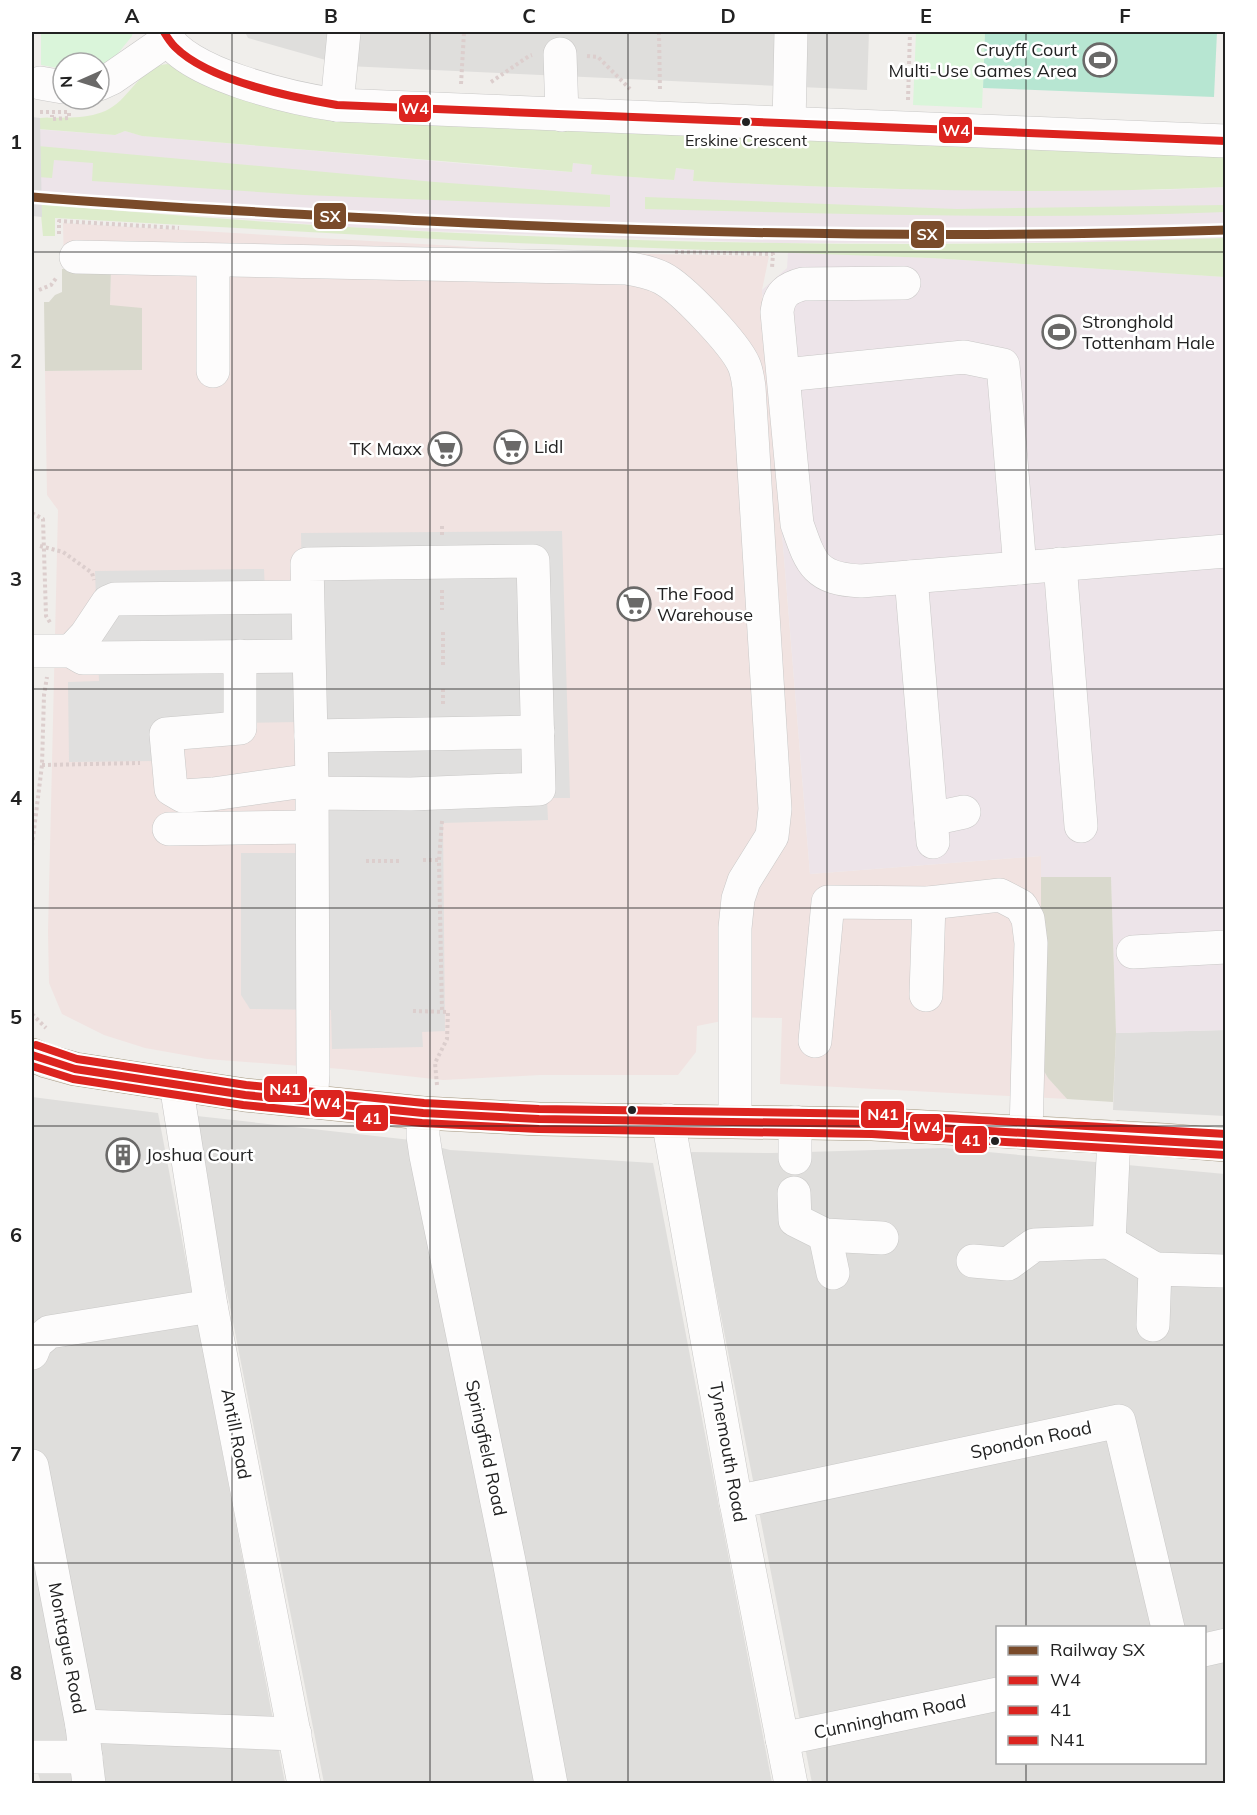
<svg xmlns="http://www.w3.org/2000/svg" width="1257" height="1815" viewBox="0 0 1257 1815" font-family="Mulish,sans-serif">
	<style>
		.residential { fill: #dfdedc; fill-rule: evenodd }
		.commercial { fill: #f1e3e1 }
		.industrial { fill: #ede4e9 }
		.construction { fill: #d9d9cd }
		.grass { fill: #ddeccb }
		.park { fill: #daf5da }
		.pitch { fill: #b7e6d2 }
		.parking { fill: #e0dfde }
		.pier { fill: #dedddd }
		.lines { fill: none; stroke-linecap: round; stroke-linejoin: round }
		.minor-casing { stroke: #c9c8c7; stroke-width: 34 }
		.major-casing { stroke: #a79c86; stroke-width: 34 }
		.path { stroke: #dccecd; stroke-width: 4; stroke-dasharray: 3 3; stroke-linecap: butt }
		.minor { stroke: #fdfcfc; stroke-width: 33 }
		.major { stroke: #f3ede7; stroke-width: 33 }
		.path-bridge { stroke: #dccecd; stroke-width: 4; stroke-dasharray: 3 3; stroke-linecap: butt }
		.bus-1-casing { stroke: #fff; stroke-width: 12 }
		.bus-2-casing { stroke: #fff; stroke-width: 12 }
		.bus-3-casing { stroke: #fff; stroke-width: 12 }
		.bus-1 { stroke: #dc241f; stroke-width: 8 }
		.bus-2 { stroke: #dc241f; stroke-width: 8 }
		.bus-3 { stroke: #dc241f; stroke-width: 8 }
		.rail-1-casing { stroke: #fff; stroke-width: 14 }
		.rail-1 { stroke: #7a4b2a; stroke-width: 9 }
		.grid { fill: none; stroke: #222; stroke-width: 1.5; stroke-opacity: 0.55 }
		.bus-dot { fill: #222; stroke: #fff; stroke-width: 2 }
		.labels { text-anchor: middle; stroke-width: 5; stroke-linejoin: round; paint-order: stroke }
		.bus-label { font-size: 16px; fill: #222; stroke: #fff }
		.poi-label { font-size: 18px; fill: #222; stroke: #fff; text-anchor: start }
		.street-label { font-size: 18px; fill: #222; stroke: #fff }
		.line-badge { stroke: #fff; stroke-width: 2 }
		.badge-label { font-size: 16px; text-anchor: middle; font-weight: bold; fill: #fff }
		.neatline { fill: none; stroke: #222; stroke-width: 2 }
		.grid-label { font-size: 20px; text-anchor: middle; font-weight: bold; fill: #222 }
	</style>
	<rect width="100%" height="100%" fill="#f0eeeb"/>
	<g class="residential">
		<polygon points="245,32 869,32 867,90 347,66 248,38"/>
		<polygon points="1225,1030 1225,1116 1113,1110 1116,1033"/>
		<polygon points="32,1097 158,1113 285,1783 41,1783 32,1754"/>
		<polygon points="188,1115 411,1140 450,1150 653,1163 772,1783 324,1783 229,1302"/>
		<path d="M 944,1148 L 1225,1174 L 1225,1783 L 812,1783 L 689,1152 L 772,1153 ZM 998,1628 L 1204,1628 L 1204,1762 L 998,1762 Z"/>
	</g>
	<polygon class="commercial" points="63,223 473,247 647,254 769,256 762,290 810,874 1041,856 1041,1066 1048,1078 1067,1099 780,1084 782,1018 722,1017 722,1021 697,1026 696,1052 678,1075 540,1075 443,1080 342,1069 207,1059 145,1048 104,1035 62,1014 49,983 48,932 58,510 47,495 45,371 142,370 110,305 111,270 64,269"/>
	<g class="industrial">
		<polygon points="32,129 115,135 125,131 143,136 502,167 572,172 573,163 592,165 592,174 674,180 675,168 694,170 693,181 781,185 882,189 1161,190 1225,187 1225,238 1110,242 777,243 376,229 40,204"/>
		<polygon points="788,252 931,258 1225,277 1225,1030 1116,1033 1111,877 1041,877 1041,856 810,874 762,290 787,268"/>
	</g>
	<g class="construction">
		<polygon points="62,269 111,270 110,305 142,308 142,370 45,371 44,302 49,302 55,295 62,292"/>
		<polygon points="1041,877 1111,877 1116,1033 1113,1102 1067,1099 1048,1078 1041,1066"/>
	</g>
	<g class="grass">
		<path d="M 167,64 L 179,67 L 205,79 L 1225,152 L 1226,187 C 1048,195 870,190 693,181 L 694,170 L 676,168 L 674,180 L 591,174 L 592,165 L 573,163 L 572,172 L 142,136 L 125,131 L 115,135 L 38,129 L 40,118 C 62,117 89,120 109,109 C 131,97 140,67 167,64 Z"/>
		<polygon points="38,146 435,182 610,195 610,207 304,195 92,181 93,163 54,160 52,178 38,177"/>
		<path d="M 645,197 L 957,209 L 1225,205 L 1226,212 C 1032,220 839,214 645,209 Z"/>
		<path d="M 40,204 C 434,239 831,253 1225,238 L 1225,277 L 931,258 L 490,242 L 55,218 L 55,236 L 43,236 Z"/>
	</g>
	<g class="park">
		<polygon points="41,32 133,32 132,36 111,62 99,65 99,63 63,63 63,69 41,65"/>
		<polygon points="916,32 985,32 982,108 913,105"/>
	</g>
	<polygon class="pitch" points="985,32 1217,32 1214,97 983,88"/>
	<polygon class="parking" points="562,531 570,798 547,798 548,820 443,823 445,1031 422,1032 423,1047 332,1049 331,1010 250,1009 241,995 241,853 300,853 299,722 156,724 155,761 69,762 68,682 99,681 95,571 264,569 265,592 302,592 301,533"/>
	<polygon class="pier" points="32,117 40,118 42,217 32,216"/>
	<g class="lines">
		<g class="minor-casing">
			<g id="minor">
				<path d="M 164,32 C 180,74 296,99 337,105 L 1226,141"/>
				<polyline points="560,54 562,115"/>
				<polyline points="40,83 63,87"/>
				<polyline points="99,84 112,78 167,40"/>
				<polyline points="337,105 344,32"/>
				<polyline points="789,124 791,32"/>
				<path d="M 76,257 L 626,268 C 639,270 650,272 662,278 C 682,288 735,344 744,365 C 747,372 748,380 749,387 L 775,809 L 772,836 L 744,881 L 738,899 L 735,928 L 735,1121"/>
				<path d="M 904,283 L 803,284 C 787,288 779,294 777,312 L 797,524 C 811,564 815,579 861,581 L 1226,551"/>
				<polyline points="213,371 213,261"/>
				<polyline points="784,375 964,357 1003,365 1020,568"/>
				<polyline points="1060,564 1081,826"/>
				<polyline points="911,577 933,842"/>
				<polyline points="32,651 71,651 83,658 90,658 307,656"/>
				<polyline points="71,651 86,635 108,602 115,599 307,597"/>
				<polyline points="240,656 240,728 166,734 171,789 183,796 213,794 312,780"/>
				<polyline points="311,736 538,732"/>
				<polyline points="931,819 964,812"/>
				<polyline points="169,829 311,827"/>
				<polyline points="1133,952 1226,947"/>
				<polyline points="926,995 929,903"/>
				<polyline points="815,1041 828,902 929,903 1000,895 1021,906 1028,919 1031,943 1026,1133"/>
				<polyline points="176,1084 211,1306 304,1784"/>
				<polyline points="311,1102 313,1074 312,780 307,564 533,561 539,789 411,794 312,793"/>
				<polyline points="423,1113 423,1136 426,1156 509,1561 551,1784"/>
				<polyline points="668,1120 736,1502 791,1784"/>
				<polyline points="1114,1137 1109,1242 1155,1269 1153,1325"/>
				<polyline points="795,1158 795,1122"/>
				<polyline points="794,1193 795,1220 825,1235 882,1238"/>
				<polyline points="825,1235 833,1273"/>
				<polyline points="973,1261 1008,1264 1034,1245 1109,1242"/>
				<polyline points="1155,1269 1223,1271"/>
				<polyline points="32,1353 36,1343 49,1332 211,1306"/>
				<polyline points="32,1466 82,1726 89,1784"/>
				<polyline points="736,1502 1119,1421 1168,1628"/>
				<polyline points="1204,1650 1226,1645"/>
				<polyline points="82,1726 295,1734"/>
				<polyline points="782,1739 998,1694"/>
				<polyline points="32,1757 86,1757"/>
			</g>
		</g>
		<g class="major-casing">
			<polyline id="major" points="32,1055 46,1061 75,1069 245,1095 423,1113 539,1119 872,1124 1164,1140 1226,1145"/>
		</g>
		<g class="path">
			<polyline points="659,32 660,92"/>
			<polyline points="587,56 598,57 630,89"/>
			<polyline points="491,82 529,56 532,55"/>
			<polyline points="461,84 464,32"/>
			<polyline points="908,100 910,32"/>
			<polyline points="59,234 59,221 179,228"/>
			<polyline points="675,252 773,254 772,268"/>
			<polyline points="39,290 51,285 57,277"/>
			<polyline points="32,513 43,519 46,616 51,624"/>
			<polyline points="442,535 442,524"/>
			<polyline points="40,546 63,552 92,573 94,580"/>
			<polyline points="442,590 442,610"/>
			<polyline points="443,632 443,667"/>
			<polyline points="443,689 443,705"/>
			<polyline points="42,765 140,763"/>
			<polyline points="442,821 439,860 442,1012"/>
			<polyline points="32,846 42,765 44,695 47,677"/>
			<polyline points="423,860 439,860"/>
			<polyline points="366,861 400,861"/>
			<polyline points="413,1011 448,1012 447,1039 435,1063 437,1085"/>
			<polyline points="32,1014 46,1028"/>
		</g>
		<use href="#minor" class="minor"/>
		<use href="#major" class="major"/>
		<polyline class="path-bridge" points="40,112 69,112 69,118 52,119 52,115"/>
		<g class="bus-1-casing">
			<g id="bus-1">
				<path d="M 164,32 C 167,37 171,43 175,47 C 209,81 290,97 337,105 L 1226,141"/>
				<polyline points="32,1055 75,1069 245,1095 423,1113 539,1119 872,1124 1226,1145"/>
			</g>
		</g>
		<g class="bus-2-casing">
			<polyline id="bus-2" points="32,1066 73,1079 243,1105 422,1123 539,1129 872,1134 1225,1155"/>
		</g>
		<g class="bus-3-casing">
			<polyline id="bus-3" points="36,1045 77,1059 246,1085 424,1103 539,1109 873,1114 1226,1134"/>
		</g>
		<use href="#bus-1" class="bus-1"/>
		<use href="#bus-2" class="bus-2"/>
		<use href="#bus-3" class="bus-3"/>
		<g class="rail-1-casing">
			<path id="rail-1" d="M 32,197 C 164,208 296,214 427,221 C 694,234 959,239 1226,230"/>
		</g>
		<use href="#rail-1" class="rail-1"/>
	</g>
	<path class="grid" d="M 232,32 L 232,1784M 430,32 L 430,1784M 628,32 L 628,1784M 827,32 L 827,1784M 1026,32 L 1026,1628M 32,252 L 1226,252M 32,470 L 1226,470M 32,689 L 1226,689M 32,908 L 1226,908M 32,1126 L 1226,1126M 32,1345 L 1226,1345M 32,1563 L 1226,1563M 1026,1762 L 1026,1784"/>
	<defs>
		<g id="stadium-ring" transform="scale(1.725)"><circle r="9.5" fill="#fff" stroke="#6a6968" stroke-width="1.5"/><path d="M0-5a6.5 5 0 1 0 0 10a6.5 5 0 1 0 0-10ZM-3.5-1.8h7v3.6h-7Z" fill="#6a6968"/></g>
		<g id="supermarket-ring" transform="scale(1.725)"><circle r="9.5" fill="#fff" stroke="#6a6968" stroke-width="1.5"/><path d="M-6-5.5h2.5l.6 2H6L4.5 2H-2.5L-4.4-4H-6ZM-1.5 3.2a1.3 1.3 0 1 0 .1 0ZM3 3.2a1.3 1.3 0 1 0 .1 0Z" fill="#6a6968"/></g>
		<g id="building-ring" transform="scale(1.725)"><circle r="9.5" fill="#fff" stroke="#6a6968" stroke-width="1.5"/><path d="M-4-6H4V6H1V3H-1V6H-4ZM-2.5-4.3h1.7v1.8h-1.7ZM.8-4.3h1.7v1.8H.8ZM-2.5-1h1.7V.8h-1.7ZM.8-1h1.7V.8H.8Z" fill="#6a6968"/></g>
	</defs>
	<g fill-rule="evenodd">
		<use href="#stadium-ring" x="1100" y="60"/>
		<use href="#stadium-ring" x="1059" y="332"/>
		<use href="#supermarket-ring" x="511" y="447"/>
		<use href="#supermarket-ring" x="445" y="449"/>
		<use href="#supermarket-ring" x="634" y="604"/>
		<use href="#building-ring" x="123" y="1155"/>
	</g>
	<g class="bus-dot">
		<circle cx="746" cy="122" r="5"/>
		<circle cx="632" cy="1110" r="5"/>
		<circle cx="995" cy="1141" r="5"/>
	</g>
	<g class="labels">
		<g class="bus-label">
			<text x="746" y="146">Erskine Crescent</text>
		</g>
		<g class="poi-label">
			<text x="1077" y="56" text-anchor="end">Cruyff Court<tspan x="1077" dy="21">Multi-Use Games Area</tspan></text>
			<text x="1082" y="328">Stronghold<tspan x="1082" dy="21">Tottenham Hale</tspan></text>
			<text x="534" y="453">Lidl</text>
			<text x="422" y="455" text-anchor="end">TK Maxx</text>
			<text x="657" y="600">The Food<tspan x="657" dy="21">Warehouse</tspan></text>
			<text x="146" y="1161">Joshua Court</text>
		</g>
		<g class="street-label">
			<text transform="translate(236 1434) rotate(79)" y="6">Antill Road</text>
			<text transform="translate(1031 1440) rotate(-12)" y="6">Spondon Road</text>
			<text transform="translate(486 1448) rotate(78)" y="6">Springfield Road</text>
			<text transform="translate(728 1452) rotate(80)" y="6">Tynemouth Road</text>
			<text transform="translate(67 1648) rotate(79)" y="6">Montague Road</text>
			<text transform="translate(890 1717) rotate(-12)" y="6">Cunningham Road</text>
		</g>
	</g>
	<g class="line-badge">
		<rect x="398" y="94" width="34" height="29" rx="6" fill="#dc241f"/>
		<rect x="938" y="116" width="35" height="28" rx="6" fill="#dc241f"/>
		<rect x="313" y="202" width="34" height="28" rx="6" fill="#7a4b2a"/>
		<rect x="910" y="220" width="35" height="29" rx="6" fill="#7a4b2a"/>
		<rect x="263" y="1075" width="45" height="28" rx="6" fill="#dc241f"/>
		<rect x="310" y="1089" width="35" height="29" rx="6" fill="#dc241f"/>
		<rect x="860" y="1100" width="45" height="29" rx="6" fill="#dc241f"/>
		<rect x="355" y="1104" width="34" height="28" rx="6" fill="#dc241f"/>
		<rect x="909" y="1113" width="35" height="29" rx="6" fill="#dc241f"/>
		<rect x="954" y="1125" width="34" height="29" rx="6" fill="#dc241f"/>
	</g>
	<g class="badge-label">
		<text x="415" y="114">W4</text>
		<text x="956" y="136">W4</text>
		<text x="330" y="222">SX</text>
		<text x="927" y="240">SX</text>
		<text x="285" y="1095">N41</text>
		<text x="327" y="1109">W4</text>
		<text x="883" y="1120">N41</text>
		<text x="372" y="1124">41</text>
		<text x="927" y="1133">W4</text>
		<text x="971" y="1146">41</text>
	</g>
	<rect width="1257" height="1815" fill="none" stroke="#ffffff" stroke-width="66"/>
	<rect x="996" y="1626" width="210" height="138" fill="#ffffff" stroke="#a7a7a7" stroke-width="1.5"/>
	<rect x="1008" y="1646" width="30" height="9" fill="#7a4b2a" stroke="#a7a7a7" stroke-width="1.5"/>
	<text x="1050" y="1656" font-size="18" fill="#222222">Railway SX</text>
	<rect x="1008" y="1676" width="30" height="9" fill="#dc241f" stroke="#a7a7a7" stroke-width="1.5"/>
	<text x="1050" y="1686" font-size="18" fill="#222222">W4</text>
	<rect x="1008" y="1706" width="30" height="9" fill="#dc241f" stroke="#a7a7a7" stroke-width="1.5"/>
	<text x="1050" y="1716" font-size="18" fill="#222222">41</text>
	<rect x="1008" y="1736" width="30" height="9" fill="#dc241f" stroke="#a7a7a7" stroke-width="1.5"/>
	<text x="1050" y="1746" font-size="18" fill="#222222">N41</text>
	<g transform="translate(81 81) rotate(267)"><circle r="28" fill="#ffffff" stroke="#a7a7a7" stroke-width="1.5"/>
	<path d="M0-4.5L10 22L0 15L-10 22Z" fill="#6a6968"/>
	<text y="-9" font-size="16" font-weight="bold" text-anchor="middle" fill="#222222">N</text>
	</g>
	<rect x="33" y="33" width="1191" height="1749" class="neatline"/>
	<g class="grid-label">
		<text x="132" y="23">A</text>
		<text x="331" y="23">B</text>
		<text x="529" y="23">C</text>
		<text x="728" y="23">D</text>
		<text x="926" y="23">E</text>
		<text x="1125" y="23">F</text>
		<text x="16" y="149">1</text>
		<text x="16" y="368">2</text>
		<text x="16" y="586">3</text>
		<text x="16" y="805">4</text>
		<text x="16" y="1024">5</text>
		<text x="16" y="1242">6</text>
		<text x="16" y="1461">7</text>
		<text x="16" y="1680">8</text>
	</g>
</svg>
